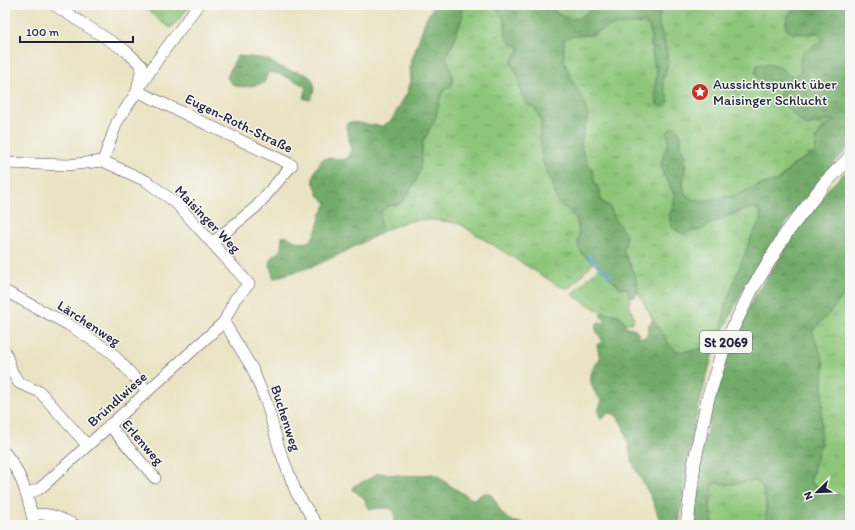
<svg xmlns="http://www.w3.org/2000/svg" width="855" height="530" viewBox="0 0 855 530" font-family="Itim,sans-serif">
	<style>
		.grass { fill: url(#grass-tufts); stroke: #58745a }
		.forest { fill: url(#forest-crowns); stroke: #4a6652 }
		.lines { fill: none; stroke-linecap: round; stroke-linejoin: round }
		.stream { stroke: #60abd8; stroke-width: 2.5 }
		.minor-casing { stroke: #403f4f; stroke-width: 12 }
		.major-casing { stroke: #403f4f; stroke-width: 14 }
		.minor { stroke: #fff; stroke-width: 11 }
		.major { stroke: #fff; stroke-width: 13 }
		.labels { text-anchor: middle; stroke-width: 3; stroke-linejoin: round; paint-order: stroke }
		.shield { fill: #f6f6f2; stroke: #626272; stroke-width: 1 }
		.shield-label { font-size: 13px; font-weight: bold; fill: #22223b }
		.poi-label { font-size: 14px; fill: #22223b; stroke: #f6f6f2; text-anchor: start }
		.street-label { font-size: 14px; fill: #22223b; stroke: #f6f6f2 }
	</style>
	<defs>
		<pattern id="grass-tufts" width="24" height="20" patternUnits="userSpaceOnUse"><rect width="24" height="20" fill="#8dc679"/><path d="M3 7l-1-3M5 7V3M7 7l1-3M15 17l-1-3M17 17v-4M19 17l1-3" fill="none" stroke="#73a064"/></pattern>
		<pattern id="forest-crowns" width="20" height="18" patternUnits="userSpaceOnUse"><rect width="20" height="18" fill="#72ab69"/><path d="M2 6a3 3 0 1 1 6 0M12 15a3 3 0 1 1 6 0" fill="none" stroke="#5d8b58"/></pattern>
	</defs>
	<rect width="100%" height="100%" fill="#f6f6f2"/>
	<filter id="ink" filterUnits="userSpaceOnUse"><feTurbulence type="fractalNoise" baseFrequency=".025" numOctaves="2"/><feDisplacementMap in="SourceGraphic" scale="8" xChannelSelector="R" yChannelSelector="G"/><feConvolveMatrix kernelMatrix="1 2 1 2 8 2 1 2 1" color-interpolation-filters="sRGB"/></filter>
	<filter id="wash" filterUnits="userSpaceOnUse"><feTurbulence type="fractalNoise" baseFrequency=".012" numOctaves="4" result="noise"/><feDisplacementMap in="SourceGraphic" scale="16" xChannelSelector="R" yChannelSelector="G"/><feGaussianBlur stdDeviation="0.9" result="paint"/><feColorMatrix in="noise" values="0 0 0 0 0 0 0 0 0 0 0 0 0 0 0 0 0 1.4 0 .05"/><feComposite in="paint" operator="in"/></filter>
	<g filter="url(#wash)">
		<rect width="100%" height="100%" fill="#eae3c3"/>
		<g class="grass">
			<polygon points="143,5 191,5 171,28 161,22"/>
			<path d="M 472,5 L 494,5 C 496,10 500,12 502,16 C 510,29 499,40 520,48 C 518,54 513,56 511,62 L 520,80 L 520,88 L 522,96 L 528,105 L 535,108 L 541,120 L 540,137 L 542,158 L 545,168 L 552,182 L 559,203 L 572,213 L 576,218 L 579,234 L 577,246 L 588,258 L 594,262 L 571,287 L 565,288 L 557,285 L 458,223 L 433,220 L 416,220 L 405,222 L 383,231 C 379,225 380,218 381,211 L 388,206 L 401,203 L 409,193 L 416,180 L 420,170 L 423,141 L 435,119 L 441,95 L 445,89 L 451,86 L 453,79 L 446,54 L 453,44 L 457,30 L 463,15 L 461,10 L 463,7 Z"/>
			<path d="M 551,5 L 598,5 C 584,11 580,26 562,16 C 556,13 554,10 551,5 Z"/>
			<path d="M 670,5 L 797,5 C 791,11 784,20 786,28 L 792,33 L 795,34 L 818,33 L 821,36 L 822,40 L 820,43 L 804,52 L 800,62 C 802,67 800,77 792,76 C 788,75 785,71 782,69 C 776,65 764,63 757,65 L 755,72 L 774,81 L 780,81 L 783,87 L 779,94 L 782,102 L 787,105 L 793,114 L 806,126 L 834,119 C 832,124 828,123 824,127 C 818,134 818,147 814,153 L 793,165 L 781,178 L 776,181 L 760,185 L 733,196 L 708,200 L 695,200 L 687,197 L 684,191 L 683,182 L 686,163 L 681,144 L 681,136 L 677,129 C 668,143 657,159 665,176 C 667,183 673,189 674,196 C 677,209 659,222 681,233 L 691,230 L 697,231 L 725,217 L 751,208 L 758,209 L 761,215 L 761,220 L 753,233 L 733,284 L 725,308 L 721,336 L 715,346 L 702,349 L 679,352 L 676,351 L 669,344 L 653,320 L 638,292 L 633,269 L 623,251 L 626,241 L 623,231 L 614,217 L 611,209 L 608,205 L 601,201 L 600,191 L 594,181 L 592,172 L 587,164 L 581,148 L 581,141 L 587,120 L 587,112 L 583,100 L 570,77 L 564,61 L 564,41 C 569,33 580,37 589,35 C 597,34 602,28 609,26 C 617,23 644,22 650,28 L 652,53 L 657,73 L 655,94 L 668,99 L 662,81 L 667,68 L 667,58 L 665,43 L 659,25 L 659,17 L 663,9 Z"/>
			<polygon points="599,267 608,274 616,284 627,289 630,295 629,304 634,318 632,323 625,323 624,320 618,315 603,313 572,295"/>
			<polygon points="850,291 850,525 848,525 844,497 810,483 820,445 824,363 812,331 831,311 846,292"/>
			<path d="M 755,481 C 757,482 759,482 760,484 C 766,491 768,517 765,525 L 714,525 L 710,510 L 714,483 L 741,483 Z"/>
		</g>
		<g class="forest">
			<path d="M 434,5 L 472,5 L 463,7 L 461,9 L 463,15 L 457,30 L 453,44 L 446,55 L 453,79 L 451,86 L 445,89 L 441,95 L 435,119 L 423,141 L 420,170 L 416,180 L 403,201 L 399,204 L 388,206 L 381,211 L 380,223 L 383,231 L 381,233 L 338,255 L 314,266 L 274,278 C 272,272 266,261 273,256 C 276,253 279,253 281,249 L 282,237 C 287,235 289,238 293,240 C 315,250 316,230 321,214 C 323,210 325,207 327,203 L 318,195 C 317,188 314,185 313,180 C 312,173 319,164 323,159 L 332,158 L 343,160 L 349,157 C 353,145 348,138 346,127 L 349,122 L 382,126 L 391,121 L 407,93 L 411,81 L 410,65 L 426,19 Z"/>
			<path d="M 494,5 L 551,5 L 557,13 L 565,18 L 573,19 L 581,17 L 598,5 L 611,5 L 621,8 L 635,5 L 670,5 L 663,9 L 659,17 L 659,25 L 665,43 L 668,63 L 662,81 L 668,99 L 668,103 L 666,106 L 660,106 L 657,104 L 655,94 L 657,73 L 652,53 L 650,28 L 648,25 L 642,23 L 609,26 L 590,35 L 571,36 L 564,40 L 563,51 L 564,61 L 570,77 L 583,100 L 587,112 L 587,120 L 581,141 L 581,148 L 586,160 L 592,169 L 594,181 L 600,191 L 601,201 L 609,206 L 614,217 L 626,236 C 626,242 622,247 624,252 C 627,263 645,286 635,297 L 631,297 L 626,288 L 621,288 L 616,284 L 605,272 L 582,254 L 579,247 L 579,229 L 576,218 L 572,213 L 558,203 L 556,197 L 552,182 L 545,168 L 542,158 L 540,137 L 541,120 L 535,108 L 528,105 L 522,96 L 520,88 L 520,80 L 512,64 L 512,60 L 519,52 L 520,48 C 498,38 510,30 502,16 C 500,12 496,10 494,5 Z"/>
			<path d="M 797,5 L 850,5 L 850,146 L 821,177 L 782,229 L 745,285 L 721,336 L 725,308 L 733,284 L 753,233 L 761,220 L 761,215 L 758,209 C 744,205 713,223 700,230 C 694,232 692,229 685,234 C 676,233 668,225 670,214 C 671,208 676,203 674,196 C 673,187 665,180 662,171 C 659,156 666,154 668,144 C 669,140 668,135 668,131 L 672,127 L 677,129 L 681,136 L 681,144 L 686,163 L 683,182 L 684,191 L 687,197 L 695,200 L 708,200 L 733,196 L 760,185 L 776,181 L 781,178 L 793,165 L 814,153 L 816,150 L 815,139 L 824,127 L 833,122 L 834,119 L 806,126 L 793,114 L 778,97 L 783,87 L 780,81 C 769,79 751,87 757,65 C 763,64 773,65 779,67 C 784,69 789,77 795,76 C 804,74 799,62 800,57 C 802,51 815,45 820,43 L 822,40 L 821,36 L 818,33 L 795,34 C 778,30 788,13 797,5 Z"/>
			<path d="M 237,56 C 246,57 257,57 265,59 C 271,61 277,66 282,68 C 291,72 306,71 312,79 C 316,85 313,95 310,100 L 303,98 L 306,88 C 302,83 274,70 268,73 L 264,83 C 252,86 233,92 227,77 Z"/>
			<path d="M 850,167 L 850,291 L 846,292 L 831,311 L 812,331 L 824,363 L 820,445 L 810,483 L 844,497 L 848,525 L 765,525 C 768,517 766,494 762,487 C 760,483 758,482 755,481 L 732,484 L 714,483 C 708,494 709,513 714,525 L 695,525 L 700,457 L 722,375 L 734,338 L 756,294 L 793,237 L 829,188 Z"/>
			<path d="M 602,313 C 615,315 620,312 626,326 L 635,329 L 640,337 L 643,338 L 647,335 L 649,325 L 653,320 L 669,344 L 676,351 L 690,351 L 715,346 L 693,427 L 679,525 L 661,525 C 658,514 654,503 649,493 C 644,484 638,475 634,466 C 628,450 628,433 619,419 C 616,415 613,413 608,413 L 604,418 L 601,418 C 596,413 599,407 602,401 C 594,393 587,382 593,369 C 594,365 598,363 600,359 L 597,345 L 602,341 C 600,334 592,330 598,322 L 605,323 L 606,322 L 600,316 Z"/>
			<path d="M 377,473 L 409,476 L 432,474 L 438,476 L 449,485 L 472,499 C 478,499 480,493 486,493 C 493,492 498,507 501,512 C 508,522 518,522 528,525 L 394,525 L 395,514 L 394,510 L 388,508 L 370,509 L 367,506 L 364,498 L 353,490 L 354,486 L 373,477 Z"/>
		</g>
		<g class="lines">
			<g class="stream">
				<polyline points="588,256 596,264"/>
				<polyline points="599,266 611,276"/>
			</g>
		</g>
	</g>
	<g filter="url(#ink)">
		<g class="lines">
			<g class="minor-casing">
				<g id="minor">
					<polyline points="54,5 126,51 142,66 137,91 292,165 256,207 212,243"/>
					<polyline points="103,161 117,122 158,59 198,5"/>
					<polyline points="5,163 68,165 103,161 146,181 176,203 249,284 235,299 224,322 44,485 39,489 26,494"/>
					<polyline points="5,291 69,325 111,352 147,391"/>
					<polyline points="224,322 252,368 267,404 279,448 296,492 317,525"/>
					<polyline points="5,351 12,372 19,383 40,392 87,445"/>
					<polyline points="109,425 155,478"/>
					<path d="M 5,453 C 22,473 29,500 34,525"/>
					<path d="M 32,515 C 48,511 61,519 75,525"/>
				</g>
			</g>
			<g class="major-casing">
				<polyline id="major" points="687,525 694,464 708,398 725,344 752,289 787,232 825,183 850,157"/>
			</g>
			<use href="#minor" class="minor"/>
			<use href="#major" class="major"/>
		</g>
	</g>
	<defs>
		<g id="sight-disc" transform="scale(0.9)"><circle r="9.5" fill="#c8321e" stroke="#f6f6f2"/><path d="M0-6L1.8-2.2L6-1.7L2.9 1.2L3.7 5.4L0 3.3L-3.7 5.4L-2.9 1.2L-6-1.7L-1.8-2.2Z" fill="#fff"/></g>
	</defs>
	<g fill-rule="evenodd">
		<use href="#sight-disc" x="700" y="92"/>
	</g>
	<g class="labels">
		<rect class="shield" x="700" y="331" width="52" height="22" rx="3"/>
		<g class="shield-label">
			<text x="726" y="347">St 2069</text>
		</g>
		<g class="poi-label">
			<text x="713" y="89">Aussichtspunkt über<tspan x="713" dy="16">Maisinger Schlucht</tspan></text>
		</g>
		<g class="street-label">
			<text transform="translate(239 123) rotate(26)" y="5">Eugen-Roth-Straße</text>
			<text transform="translate(208 219) rotate(46)" y="5">Maisinger Weg</text>
			<text transform="translate(89 323) rotate(33)" y="5">Lärchenweg</text>
			<text transform="translate(117 399) rotate(-42)" y="5">Bründlwiese</text>
			<text transform="translate(286 418) rotate(72)" y="5">Buchenweg</text>
			<text transform="translate(143 442) rotate(49)" y="5">Erlenweg</text>
		</g>
	</g>
	<rect width="855" height="530" fill="none" stroke="#f6f6f2" stroke-width="20"/>
	<g transform="translate(817 492) rotate(247)" stroke="#f6f6f2" stroke-width="3" paint-order="stroke">
	<path d="M0-3L7 15L0 10L-7 15Z" fill="#22223b"/>
	<text y="-6" font-size="11" font-weight="bold" text-anchor="middle" fill="#22223b">N</text>
	</g>
	<path d="M20 36v6h113v-6" fill="none" stroke="#22223b" stroke-width="2"/>
	<text x="26" y="36" font-size="12" fill="#22223b" stroke="#f6f6f2" stroke-width="3" paint-order="stroke">100 m</text>
</svg>
